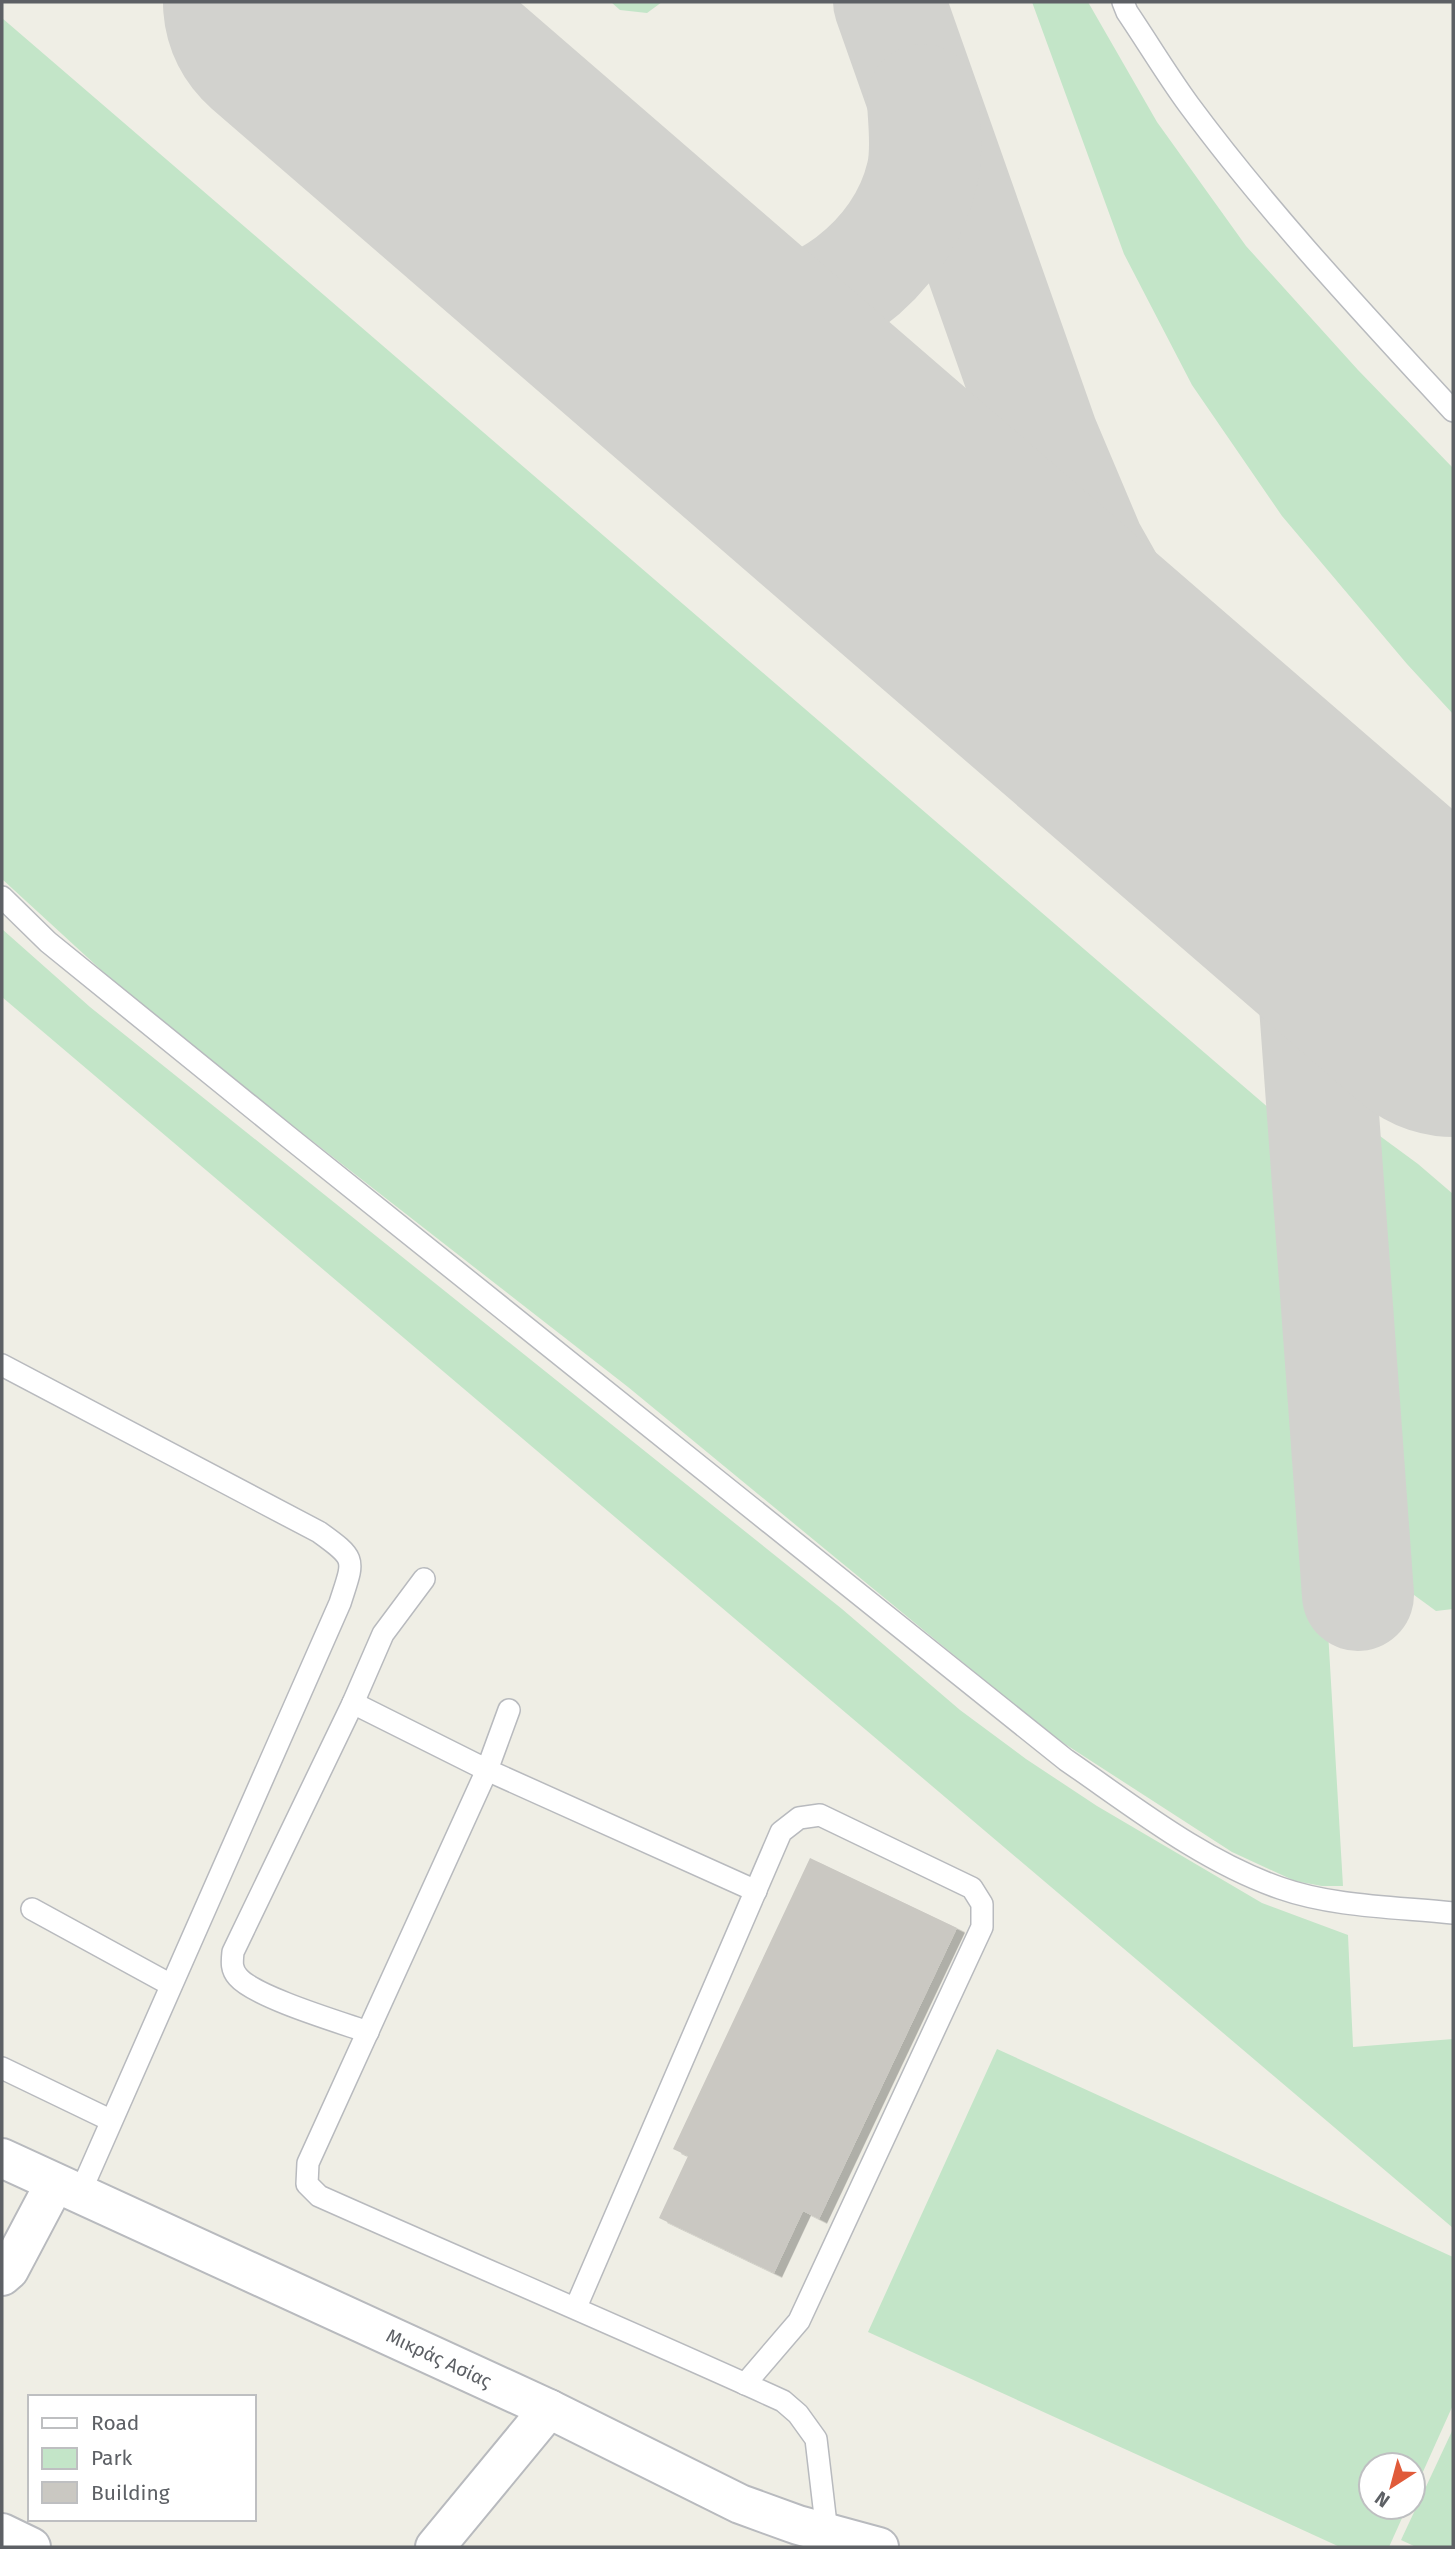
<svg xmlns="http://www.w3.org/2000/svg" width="1455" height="2549" viewBox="0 0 1455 2549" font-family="'Fira Sans',sans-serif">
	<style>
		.green { fill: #c3e5c8 }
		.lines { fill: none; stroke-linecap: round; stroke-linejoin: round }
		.taxiway { stroke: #d2d2ce; stroke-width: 112 }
		.runway { stroke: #d2d2ce; stroke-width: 282 }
		.building { fill: #cac8c2; filter: url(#shadow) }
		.lane-casing { stroke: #b8babe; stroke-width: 24 }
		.street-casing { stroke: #b8babe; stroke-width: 42 }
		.lane { stroke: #fff; stroke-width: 21 }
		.street { stroke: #fff; stroke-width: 38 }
		.labels { text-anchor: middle; stroke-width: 7; stroke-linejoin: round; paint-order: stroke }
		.street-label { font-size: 19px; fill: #5d6065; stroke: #fff }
	</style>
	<defs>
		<filter id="shadow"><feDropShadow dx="8" dy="4.5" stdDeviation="0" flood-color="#0004"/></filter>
	</defs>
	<rect width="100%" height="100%" fill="#efeee5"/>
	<g class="green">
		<polygon points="611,2 662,2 647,13 620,10"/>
		<polygon points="1032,2 1088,2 1157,122 1246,246 1358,370 1453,468 1453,714 1407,664 1282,516 1192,385 1124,254"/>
		<polygon points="2,18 1285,1122 1319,1479 1343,1886 1322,1886 1295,1881 1232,1852 1051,1735 628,1387 148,1013 2,879"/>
		<polygon points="2,929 90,1007 842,1609 960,1710 1026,1759 1097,1806 1262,1903 1348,1935 1353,2047 1453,2039 1453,2228 2,997"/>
		<polygon points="1369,1128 1418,1164 1453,1194 1453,1609 1436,1611 1410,1592 1394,1547"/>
		<polygon points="997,2049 1453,2257 1453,2405 1413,2494 1413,2465 1371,2465 1371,2507 1407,2507 1389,2547 1340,2547 868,2332"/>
		<polygon points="1453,2429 1453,2547 1416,2547 1401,2540"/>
	</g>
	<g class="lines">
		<g class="taxiway">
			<polyline points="324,2 389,75"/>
			<polyline points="889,2 1043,439 1089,548 1150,656 1234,774 1311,864 1409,958"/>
			<path d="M 636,289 C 665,303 694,320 727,321 C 814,326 902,261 922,175 C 928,151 924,124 923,100"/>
			<polyline points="1305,868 1358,1595"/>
		</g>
		<polyline class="runway" points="304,2 1453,996"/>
	</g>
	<polygon class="building" points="810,1858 957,1928 819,2219 803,2211 774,2273 659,2218 688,2156 673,2149"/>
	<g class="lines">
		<g class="lane-casing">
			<g id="lane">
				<path d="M 1123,2 L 1127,12 C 1148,43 1167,75 1189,105 C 1269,213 1362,312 1453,411"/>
				<path d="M 2,897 L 48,942 L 286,1135 L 1066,1760 C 1133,1806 1202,1861 1280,1888 C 1334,1907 1396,1907 1453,1913"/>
				<path d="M 2,1365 L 319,1532 C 358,1560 354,1559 340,1603 L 80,2193"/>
				<polyline points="353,1703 487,1770 756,1891"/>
				<path d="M 509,1710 L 487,1770 L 308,2163 L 307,2184 L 319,2196 C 474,2265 629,2331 783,2401 L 798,2414 L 816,2439 L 827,2533"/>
				<polyline points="32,1909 171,1985"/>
				<path d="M 368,2032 C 339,2022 255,1997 238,1977 C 231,1969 232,1962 233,1952 L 353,1703 L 383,1634 L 424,1579"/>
				<polyline points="2,2068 110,2120"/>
				<polyline points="576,2307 781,1832 799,1818 820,1815 972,1888 982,1904 982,1927 799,2321 745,2384"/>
			</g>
		</g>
		<g class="street-casing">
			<g id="street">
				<polyline points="2,2158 549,2409 740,2504 798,2525 879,2547"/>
				<polyline points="2,2276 9,2270 55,2183"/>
				<polyline points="2,2533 31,2547"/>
				<polyline points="435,2547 549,2409"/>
			</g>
		</g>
		<use href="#lane" class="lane"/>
		<use href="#street" class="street"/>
	</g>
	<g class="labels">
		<g class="street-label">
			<text transform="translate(439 2358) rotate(25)" y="7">Μικράς Ασίας</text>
		</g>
	</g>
	<rect width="1455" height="2549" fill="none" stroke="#5d6065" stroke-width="7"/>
	<rect x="28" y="2395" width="228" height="126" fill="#ffffff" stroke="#bebfc1" stroke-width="2"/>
	<rect x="42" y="2418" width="35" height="10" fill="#ffffff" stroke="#bebfc1" stroke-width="2"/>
	<text x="91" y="2430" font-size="21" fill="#5d6065">Road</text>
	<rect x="42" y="2448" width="35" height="21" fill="#c3e5c8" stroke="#bebfc1" stroke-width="2"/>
	<text x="91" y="2465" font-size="21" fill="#5d6065">Park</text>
	<rect x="42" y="2482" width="35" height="21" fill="#cac8c2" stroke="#bebfc1" stroke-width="2"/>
	<text x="91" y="2500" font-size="21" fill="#5d6065">Building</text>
	<g transform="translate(1392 2486) rotate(216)"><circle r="33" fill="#ffffff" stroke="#bebfc1" stroke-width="2"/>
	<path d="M0-5L12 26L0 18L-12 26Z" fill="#e05b3a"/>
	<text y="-10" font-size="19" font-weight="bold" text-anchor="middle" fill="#5d6065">N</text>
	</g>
</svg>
